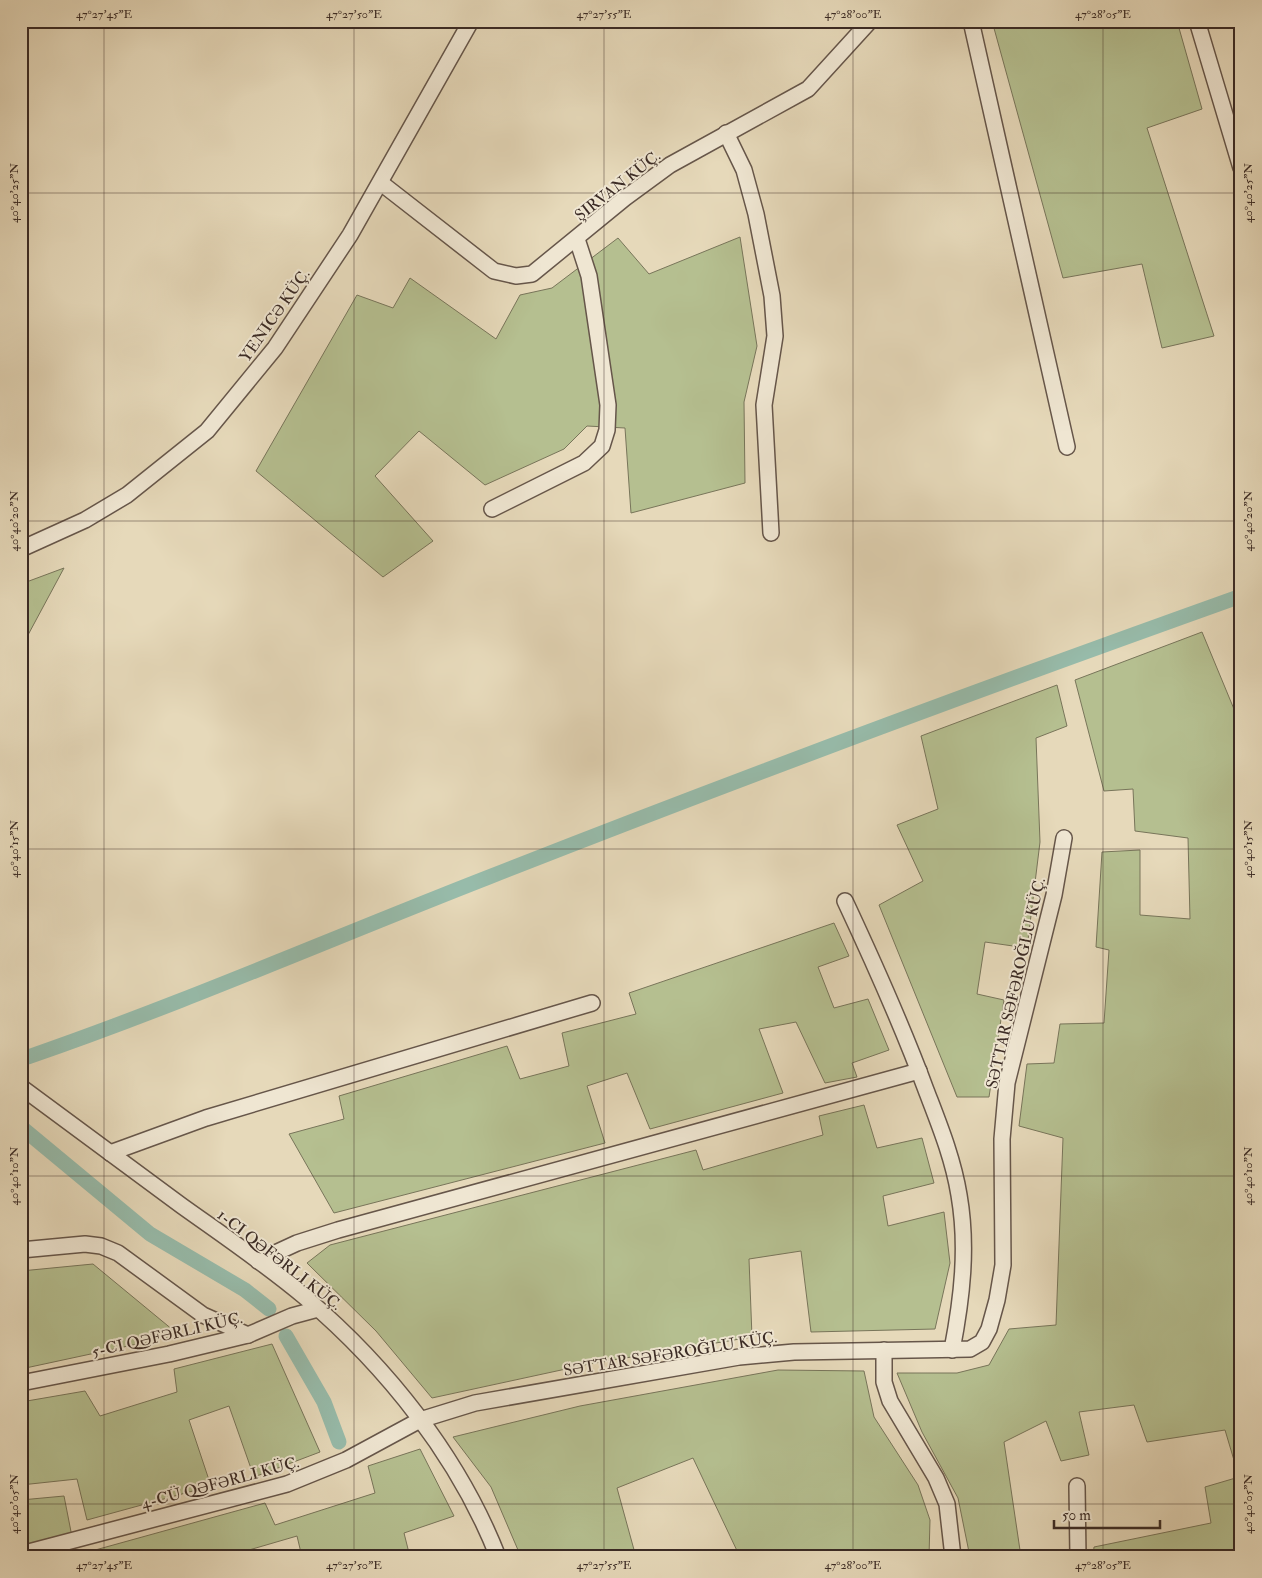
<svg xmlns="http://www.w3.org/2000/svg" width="1262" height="1578" viewBox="0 0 1262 1578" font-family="'IM FELL Double Pica',serif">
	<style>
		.green { fill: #b5bf90; stroke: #78755a }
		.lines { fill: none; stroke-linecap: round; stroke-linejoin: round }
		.canal { stroke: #97bbaa; stroke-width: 15 }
		.minor-casing { stroke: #66564a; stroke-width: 18 }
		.minor { stroke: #efe6d2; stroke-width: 15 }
		.ticks { fill: none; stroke: #3b2b25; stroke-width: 1; stroke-opacity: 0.45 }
		.labels { text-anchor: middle; stroke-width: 4; stroke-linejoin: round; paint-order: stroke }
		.street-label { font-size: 16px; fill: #3b2b25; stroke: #efe6d2 }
		.neatline { fill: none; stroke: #3b2b25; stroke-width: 2 }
		.ticks-label { font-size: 12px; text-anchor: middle; fill: #3b2b25 }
	</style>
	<rect width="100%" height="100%" fill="#e6d9ba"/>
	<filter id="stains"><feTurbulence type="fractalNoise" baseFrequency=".004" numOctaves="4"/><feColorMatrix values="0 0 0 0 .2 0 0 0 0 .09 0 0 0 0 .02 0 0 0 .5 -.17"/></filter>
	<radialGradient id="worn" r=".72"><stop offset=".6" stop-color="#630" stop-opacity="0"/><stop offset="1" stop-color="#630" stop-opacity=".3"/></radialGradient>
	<g class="green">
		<polygon points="992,21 1177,21 1202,109 1147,128 1214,336 1162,348 1142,264 1063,278"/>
		<polygon points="740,237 757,346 744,402 745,483 631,513 625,428 587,426 564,449 485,485 419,431 375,476 433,541 383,577 256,471 357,295 393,308 410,278 496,339 520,295 552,288 618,238 649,274"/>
		<polygon points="64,568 21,648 21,584"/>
		<polygon points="1202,632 1241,726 1241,1557 1093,1557 1094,1547 1211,1523 1205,1487 1239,1477 1225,1430 1147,1442 1134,1405 1079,1412 1089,1455 1061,1461 1046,1421 1004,1442 1021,1557 970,1557 958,1498 922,1432 897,1373 957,1373 989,1365 1009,1329 1056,1325 1063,1138 1019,1126 1027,1064 1054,1063 1060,1024 1104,1023 1109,950 1096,947 1102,852 1140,850 1140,915 1190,919 1188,838 1135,831 1133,789 1104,791 1075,680"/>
		<polygon points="1057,685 1067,726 1036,738 1040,842 1027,948 985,942 977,994 1004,1000 989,1097 957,1097 879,905 923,881 897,825 938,809 921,736"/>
		<polygon points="834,923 849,956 818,967 834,1008 868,999 889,1050 852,1063 857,1077 825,1083 796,1022 759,1029 783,1093 650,1129 627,1073 587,1086 605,1143 334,1213 289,1134 344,1119 339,1096 507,1046 520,1079 569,1066 562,1033 636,1014 629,993"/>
		<polygon points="864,1105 877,1148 922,1138 934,1183 883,1196 888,1226 944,1212 950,1263 935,1329 811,1332 801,1251 749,1259 752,1337 589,1364 432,1398 376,1331 307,1263 330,1245 696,1150 703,1170 823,1135 819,1116"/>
		<polygon points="93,1264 179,1335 21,1369 21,1305 24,1305 21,1271"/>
		<polygon points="272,1344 320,1452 254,1477 229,1406 189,1420 211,1486 87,1520 77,1479 21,1485 21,1402 85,1391 100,1416 177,1392 174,1369"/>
		<polygon points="778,1370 864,1371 874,1417 918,1485 930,1520 929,1557 740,1557 693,1458 617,1488 636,1557 521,1557 491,1487 453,1437 580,1406"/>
		<polygon points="420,1449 454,1516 404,1533 410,1557 302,1557 297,1536 225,1557 89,1557 88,1552 265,1503 275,1525 375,1493 368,1466"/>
		<polygon points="64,1496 76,1557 21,1557 21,1500"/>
	</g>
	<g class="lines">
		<g class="canal">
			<path d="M 28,1057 C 184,1003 335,937 489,877 C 738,779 989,686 1241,596"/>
			<polyline points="21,1127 150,1234 245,1290 269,1309"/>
			<polyline points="286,1336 324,1402 339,1442"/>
		</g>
		<g class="minor-casing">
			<g id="minor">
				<polyline points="971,21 1067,447"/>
				<polyline points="1197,21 1241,168"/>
				<polyline points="726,133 744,170 756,214 772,296 775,336 764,405 771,533"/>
				<polyline points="381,183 494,271 516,276 532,274 625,198 670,165 808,89 870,21"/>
				<polyline points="492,509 584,463 602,446 607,430 608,405 589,276 577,239"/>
				<polyline points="21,549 85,520 127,495 207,431 275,348 350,235 471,21"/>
				<path d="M 845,901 C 874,963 902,1025 926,1090 C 939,1124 953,1158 959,1195 C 968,1247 962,1298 952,1350"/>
				<path d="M 21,1087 C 75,1127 128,1166 182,1206 C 224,1236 267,1265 306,1298 C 387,1367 459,1457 498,1557"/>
				<polyline points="110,1153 206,1118 592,1003"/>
				<polyline points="21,1250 85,1244 101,1246 118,1253 203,1315 248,1335"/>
				<polyline points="258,1261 297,1243 338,1230 919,1071"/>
				<polyline points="884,1350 884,1382 890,1401 936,1478 947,1504 953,1557"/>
				<polyline points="21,1383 169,1354 248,1335 292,1316 318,1309"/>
				<polyline points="1077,1486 1078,1557"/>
				<polyline points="21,1554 287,1484 346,1460 420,1420 475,1403 739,1357 794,1352 970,1349 982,1342 989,1329 997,1300 1003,1265 1002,1139 1007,1083 1054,895 1064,838"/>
			</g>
		</g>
		<use href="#minor" class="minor"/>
	</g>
	<path class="ticks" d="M 104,21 L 104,1557M 354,21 L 354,1557M 604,21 L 604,1557M 853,21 L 853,1557M 1103,21 L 1103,1557M 21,193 L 1241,193M 21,521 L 1241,521M 21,849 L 1241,849M 21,1176 L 1241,1176M 21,1504 L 1241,1504"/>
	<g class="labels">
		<g class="street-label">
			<text transform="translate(617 185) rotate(-38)" y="6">ŞIRVAN KÜÇ.</text>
			<text transform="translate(274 315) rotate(-55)" y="6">YENICƏ KÜÇ.</text>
			<text transform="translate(1015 983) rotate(-77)" y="6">SƏTTAR SƏFƏROĞLU KÜÇ.</text>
			<text transform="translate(280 1259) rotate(38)" y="6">1-CI QƏFƏRLI KÜÇ.</text>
			<text transform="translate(167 1334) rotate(-13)" y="6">5-CI QƏFƏRLI KÜÇ.</text>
			<text transform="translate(670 1353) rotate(-9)" y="6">SƏTTAR SƏFƏROĞLU KÜÇ.</text>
			<text transform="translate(220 1482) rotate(-15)" y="6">4-CÜ QƏFƏRLI KÜÇ.</text>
		</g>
	</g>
	<rect width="1262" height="1578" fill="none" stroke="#e6d9ba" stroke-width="55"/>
	<path d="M1054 1520v8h106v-8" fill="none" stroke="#3b2b25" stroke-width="2.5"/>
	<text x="1062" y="1520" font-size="15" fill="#3b2b25" stroke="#efe6d2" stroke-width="4" paint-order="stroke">50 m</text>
	<rect x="28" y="28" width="1206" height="1522" class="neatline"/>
	<g class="ticks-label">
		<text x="104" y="18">47°27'45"E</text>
		<text x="354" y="18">47°27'50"E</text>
		<text x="604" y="18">47°27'55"E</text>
		<text x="853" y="18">47°28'00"E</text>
		<text x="1103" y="18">47°28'05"E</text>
		<text transform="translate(14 193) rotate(-90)" y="4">40°40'25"N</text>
		<text transform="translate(1248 193) rotate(-90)" y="4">40°40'25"N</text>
		<text transform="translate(14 521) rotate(-90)" y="4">40°40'20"N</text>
		<text transform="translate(1248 521) rotate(-90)" y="4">40°40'20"N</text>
		<text transform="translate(14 849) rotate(-90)" y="4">40°40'15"N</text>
		<text transform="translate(1248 849) rotate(-90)" y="4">40°40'15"N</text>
		<text transform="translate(14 1176) rotate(-90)" y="4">40°40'10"N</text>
		<text transform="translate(1248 1176) rotate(-90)" y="4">40°40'10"N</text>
		<text transform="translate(14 1504) rotate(-90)" y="4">40°40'05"N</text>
		<text transform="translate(1248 1504) rotate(-90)" y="4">40°40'05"N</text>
		<text x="104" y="1569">47°27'45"E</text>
		<text x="354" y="1569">47°27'50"E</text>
		<text x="604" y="1569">47°27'55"E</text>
		<text x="853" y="1569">47°28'00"E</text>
		<text x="1103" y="1569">47°28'05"E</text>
	</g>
	<rect width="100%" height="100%" filter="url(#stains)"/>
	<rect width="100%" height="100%" fill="url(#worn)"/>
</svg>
